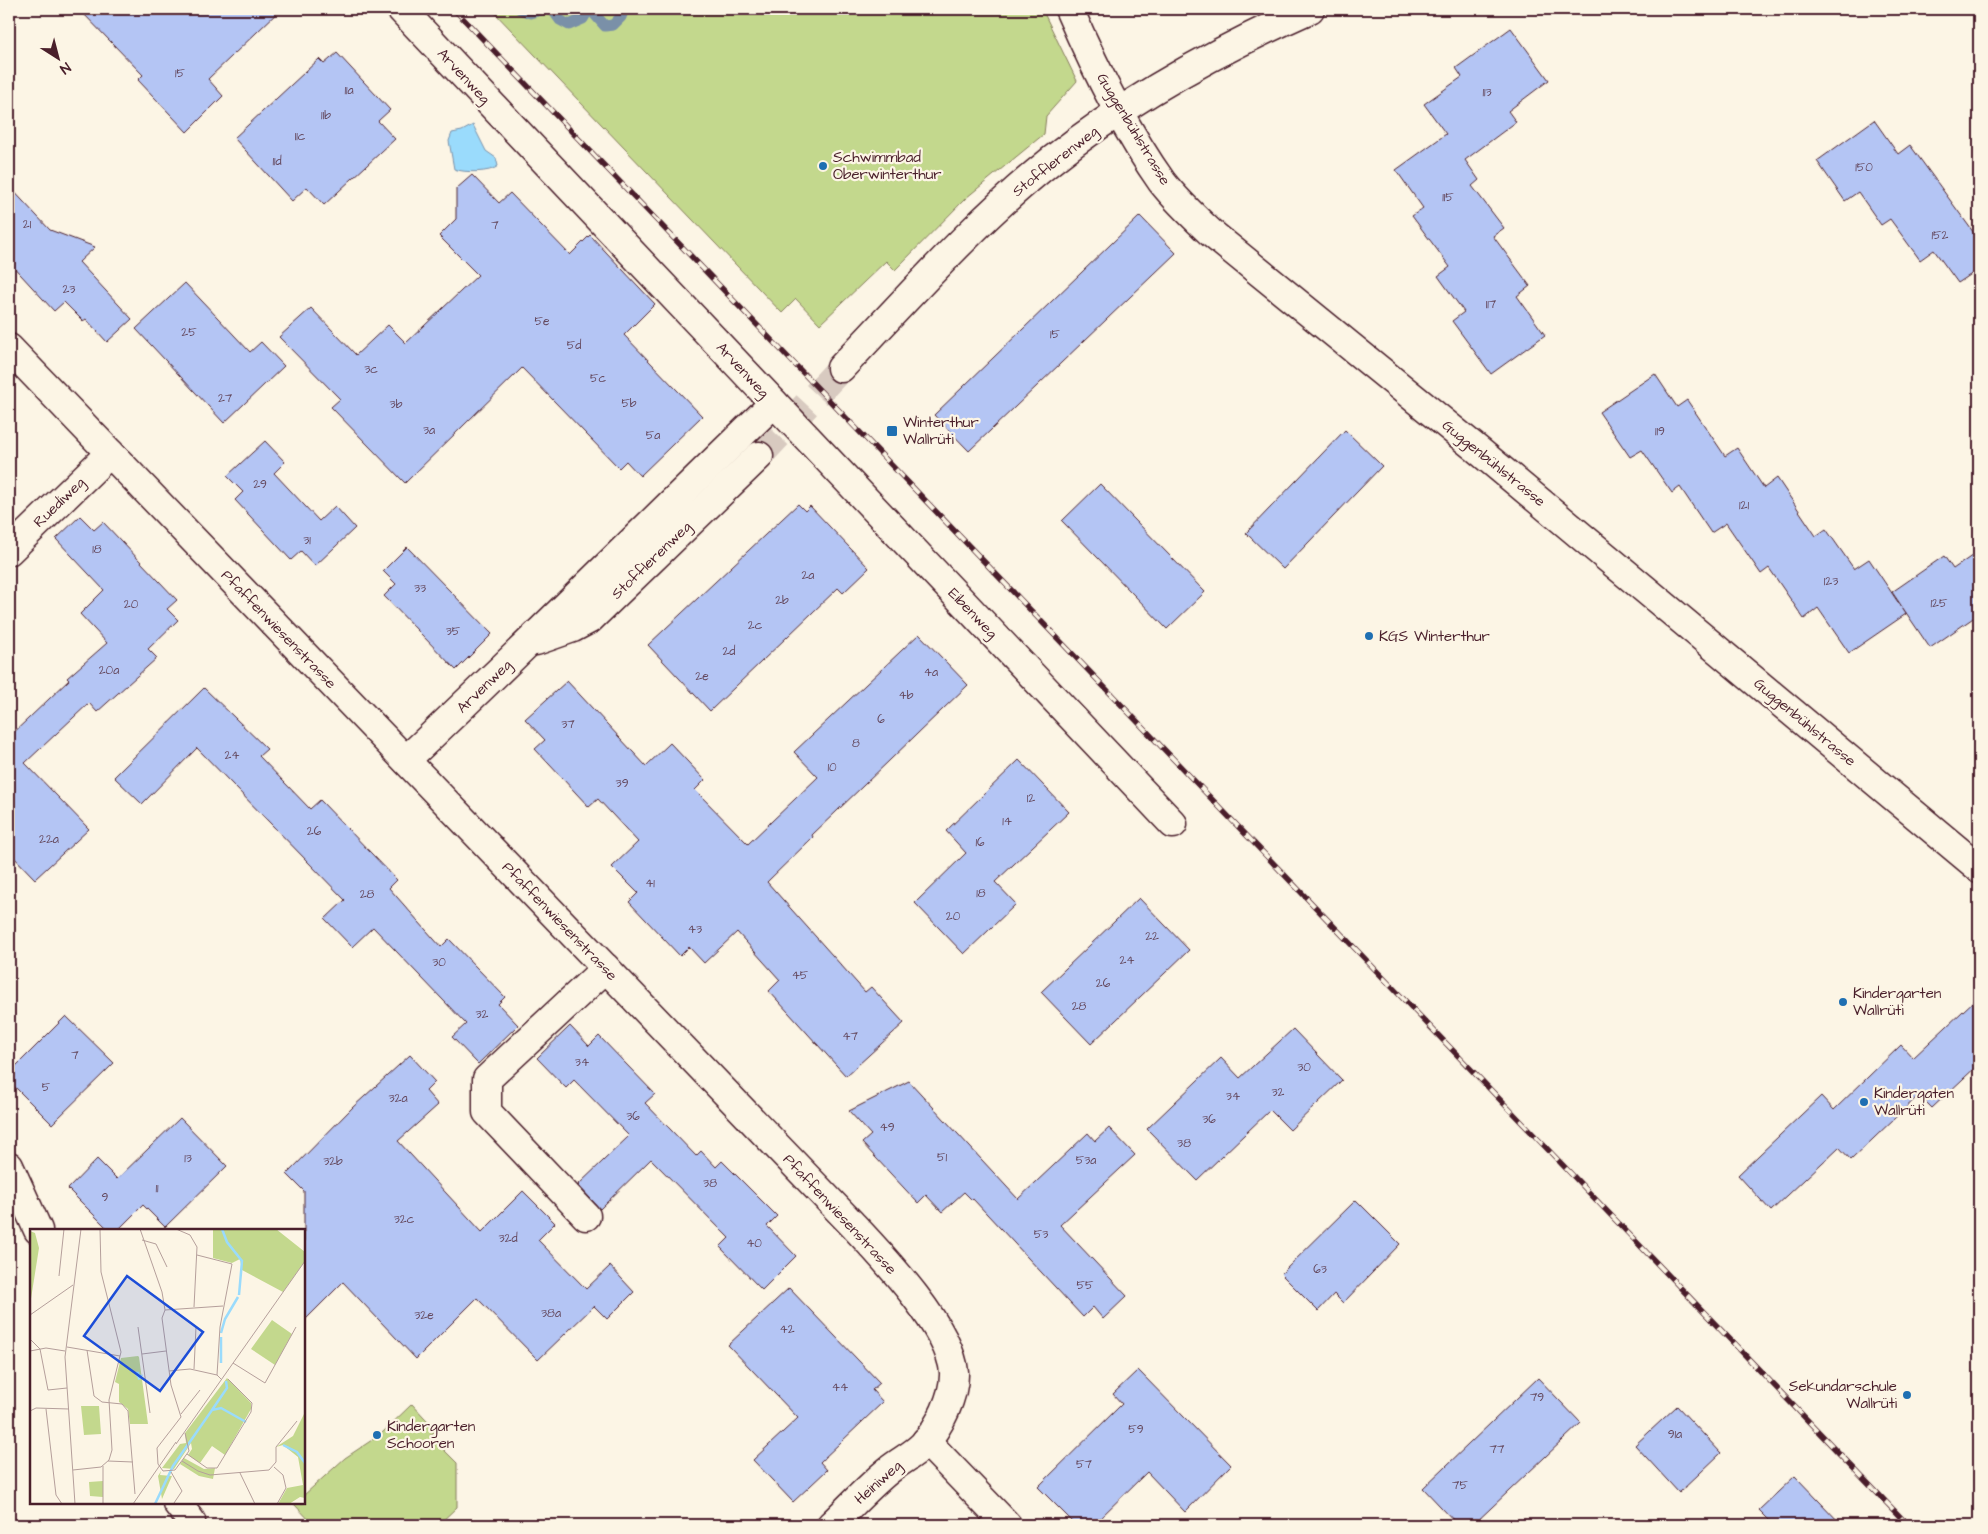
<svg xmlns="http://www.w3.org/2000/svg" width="1988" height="1534" viewBox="0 0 1988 1534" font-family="'Architects Daughter',sans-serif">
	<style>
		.green { fill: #c3d88d; stroke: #867c5c }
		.water { fill: #9adbfc; stroke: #7a90a8 }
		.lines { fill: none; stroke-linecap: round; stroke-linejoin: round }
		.stream { stroke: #7a90a8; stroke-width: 11 }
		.building { fill: #b4c5f4; stroke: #4a1f2b }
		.minor-tunnel { stroke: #d8cac0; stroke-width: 28; stroke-dasharray: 28 14; stroke-linecap: butt }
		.minor-casing { stroke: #4a1f2b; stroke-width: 31 }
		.minor { stroke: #fcf5e5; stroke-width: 28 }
		.rail-casing { stroke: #4a1f2b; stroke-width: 5.5 }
		.rail { stroke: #fcf5e5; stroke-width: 4; stroke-dasharray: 11; stroke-linecap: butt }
		.poi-dot { fill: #1f6fb2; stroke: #fcf5e5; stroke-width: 2 }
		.labels { text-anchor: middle; stroke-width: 4.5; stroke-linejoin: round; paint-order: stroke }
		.number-label { font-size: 12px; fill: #64485d }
		.street-label { font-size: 15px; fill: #4a1f2b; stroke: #fcf5e5 }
		.poi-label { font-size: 15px; fill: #4a1f2b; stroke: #fcf5e5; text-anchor: start }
		.inset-river { fill: none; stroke: #9adbfc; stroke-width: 2.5 }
		.inset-road { fill: none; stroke: #b59f9b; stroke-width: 1 }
		.view { fill: #1d4ed8; fill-opacity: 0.15; stroke: #1d4ed8; stroke-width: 2.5 }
		.inset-edge { fill: none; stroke: #4a1f2b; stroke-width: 2.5 }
	</style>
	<rect width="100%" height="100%" fill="#fcf5e5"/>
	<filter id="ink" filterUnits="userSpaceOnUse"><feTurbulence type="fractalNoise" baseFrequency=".02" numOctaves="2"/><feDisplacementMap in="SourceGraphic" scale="10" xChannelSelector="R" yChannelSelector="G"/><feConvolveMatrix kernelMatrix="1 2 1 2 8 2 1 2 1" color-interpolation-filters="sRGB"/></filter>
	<g filter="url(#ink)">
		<g class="green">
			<polygon points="491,9 1042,9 1077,81 1046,116 1044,134 966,198 895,270 886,261 820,324 796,299 782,313"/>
			<polygon points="412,1404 436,1430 430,1436 457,1463 457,1507 438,1525 314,1525 294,1504 304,1503 304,1495 345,1458 381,1434"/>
		</g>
		<path class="water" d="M 473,125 L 486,151 L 496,158 L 498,166 C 491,173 464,173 454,169 L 449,141 L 452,133 L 462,131 Z"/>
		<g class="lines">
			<g class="stream">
				<polyline points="520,9 530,13 545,9"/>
				<polyline points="552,9 560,20 569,25 583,19 589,9"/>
				<polyline points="590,9 605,26 613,25 621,17 624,9"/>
			</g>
		</g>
		<g class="building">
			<polygon points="79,9 281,9 208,79 223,96 187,132 138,80 143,75"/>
			<polygon points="1511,28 1549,80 1508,111 1516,122 1465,160 1479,180 1472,186 1504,228 1493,236 1530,286 1517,296 1545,335 1491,374 1452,321 1464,312 1438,276 1450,267 1412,216 1423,208 1396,170 1446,134 1424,104 1462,77 1456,68"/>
			<polygon points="337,53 390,110 378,121 395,139 324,205 307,187 292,201 234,138 319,59 324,64"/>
			<polygon points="1874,120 1898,154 1910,145 1979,240 1979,269 1958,283 1934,250 1920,260 1890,219 1881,225 1858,192 1845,201 1817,161"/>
			<polygon points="472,175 499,203 510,193 570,255 590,235 655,304 624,335 702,416 640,476 626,461 619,468 522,368 405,483 331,407 340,399 279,337 311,308 356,355 388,325 406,343 478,275 439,236 456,219 456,189"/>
			<polygon points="9,186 50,230 95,247 79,262 132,319 107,342 86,319 83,321 64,302 54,311 9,262"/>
			<polygon points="1140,216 1176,253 969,451 934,415"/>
			<polygon points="185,283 250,352 261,342 284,366 224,423 136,329"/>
			<polygon points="1655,374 1677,407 1687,400 1725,456 1737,448 1764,488 1777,478 1816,536 1826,529 1854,569 1869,559 1906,614 1849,653 1818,608 1804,619 1769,568 1761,574 1726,523 1711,533 1680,487 1672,493 1642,450 1630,457 1599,412"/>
			<polygon points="1345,430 1382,466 1283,569 1246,533"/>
			<polygon points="265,441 285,462 274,473 319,521 335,506 355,528 315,566 301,551 291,560 235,500 243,492 227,476"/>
			<polygon points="1100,484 1205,592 1167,629 1062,521"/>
			<polygon points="798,504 805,511 810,506 869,568 843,593 838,588 710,711 648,645"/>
			<polygon points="80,516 94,530 103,522 177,600 167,609 178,620 148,649 157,658 97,712 89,703 25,763 89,829 35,879 9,852 9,737 69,680 67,678 107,643 80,614 104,590 56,539"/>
			<polygon points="407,547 492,634 456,670 384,596 396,584 383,571"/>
			<polygon points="1979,551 1979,614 1930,648 1892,592 1944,556 1953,569"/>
			<polygon points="919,634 968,685 812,835 813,837 767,882 865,992 871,987 904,1023 846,1076 769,991 780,980 737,932 704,963 689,947 680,956 629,902 638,893 612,867 638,842 598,799 589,807 535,749 545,740 525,719 567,681 646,766 670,743 705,780 695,790 748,844 818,777 794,752"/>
			<polygon points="204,688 267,749 259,756 310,809 320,800 397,880 389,888 441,947 449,939 505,997 498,1004 518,1025 478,1064 452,1037 466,1024 373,927 352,947 325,919 345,900 197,748 142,804 114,777"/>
			<polygon points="1019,760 1069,812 995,882 1016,904 964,954 915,903 966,853 946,831"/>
			<polygon points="1139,898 1189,950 1091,1044 1041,992"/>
			<polygon points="1979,996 1979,1064 1932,1108 1919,1095 1851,1160 1839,1147 1771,1211 1738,1175 1821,1096 1834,1110 1901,1045 1913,1058"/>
			<polygon points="66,1016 114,1063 52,1124 9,1081 9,1073"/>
			<polygon points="570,1026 589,1046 599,1036 655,1094 645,1103 696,1156 701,1151 716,1167 722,1161 777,1216 767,1226 796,1256 762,1290 720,1247 729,1238 651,1159 600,1209 578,1185 629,1136 574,1080 566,1088 537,1058"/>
			<polygon points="1293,1029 1342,1080 1290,1130 1270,1110 1197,1180 1147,1129 1221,1058 1240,1078"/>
			<polygon points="410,1055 435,1082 426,1091 438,1105 398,1141 482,1232 523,1191 555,1223 538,1240 586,1289 610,1266 634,1292 607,1319 594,1306 538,1360 477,1298 416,1359 343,1282 304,1321 304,1191 287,1174 353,1107"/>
			<polygon points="909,1081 1018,1199 1088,1133 1095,1141 1109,1128 1135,1155 1060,1225 1127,1296 1103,1319 1093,1307 1083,1317 973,1199 972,1200 964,1192 942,1212 926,1195 918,1203 862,1143 871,1135 849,1111"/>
			<polygon points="180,1118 227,1166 165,1227 143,1205 118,1230 109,1230 68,1189 97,1159 117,1179"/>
			<polygon points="1356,1200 1400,1244 1343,1303 1334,1294 1318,1311 1281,1274"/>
			<polygon points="789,1288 880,1383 872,1390 883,1402 820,1462 827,1470 793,1502 753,1460 798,1418 728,1345"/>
			<polygon points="1138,1370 1231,1465 1185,1512 1147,1472 1093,1525 1076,1525 1038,1487 1122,1404 1113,1394"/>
			<polygon points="1538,1378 1581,1423 1473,1525 1458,1525 1423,1488"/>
			<polygon points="1677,1406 1721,1453 1679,1493 1635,1445"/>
			<polygon points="1795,1476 1842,1525 1774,1525 1759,1510"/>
		</g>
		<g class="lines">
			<polyline class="minor-tunnel" points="759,456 841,368"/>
			<g class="minor-casing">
				<g id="minor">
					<polyline points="401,9 1173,824"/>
					<path d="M 1069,9 C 1093,64 1127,133 1162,182 C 1176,200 1193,216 1210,232 L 1478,450 L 1979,868"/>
					<path d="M 9,348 L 851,1223 C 882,1256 950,1327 954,1372 C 955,1396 939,1428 923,1445 C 913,1455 900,1461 889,1470 C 869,1486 850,1507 831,1525"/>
					<path d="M 841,368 C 909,297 975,221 1052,160 C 1129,99 1220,49 1310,9"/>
					<polyline points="9,551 110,453"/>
					<polyline points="536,641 573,628 590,619 759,456"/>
					<path d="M 406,760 C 530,643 651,522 774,403"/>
					<polyline points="9,1166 38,1230"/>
					<polyline points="586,1216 487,1112 487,1079 606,968"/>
					<polyline points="926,1441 1007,1525"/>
					<polyline points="177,1503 191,1521"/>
				</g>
			</g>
			<use href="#minor" class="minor"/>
			<g class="rail-casing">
				<polyline id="rail" points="454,9 1908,1525"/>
			</g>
			<use href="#rail" class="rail"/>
		</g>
	</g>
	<g class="poi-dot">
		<circle cx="823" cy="166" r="5"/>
		<rect x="886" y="425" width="12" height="12" rx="2.5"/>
		<circle cx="1369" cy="636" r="5"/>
		<circle cx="1843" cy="1002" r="5"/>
		<circle cx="1864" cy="1102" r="5"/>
		<circle cx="1907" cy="1395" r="5"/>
		<circle cx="377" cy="1435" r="5"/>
	</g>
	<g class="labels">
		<g class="number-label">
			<text x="180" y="77">15</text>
			<text x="349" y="94">11a</text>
			<text x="1487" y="96">113</text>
			<text x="326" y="119">11b</text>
			<text x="300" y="140">11c</text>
			<text x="277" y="165">11d</text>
			<text x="1864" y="171">150</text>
			<text x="1448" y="201">115</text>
			<text x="27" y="228">21</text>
			<text x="495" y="229">7</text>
			<text x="1940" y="239">152</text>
			<text x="69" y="293">23</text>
			<text x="1491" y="308">117</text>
			<text x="542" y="325">5e</text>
			<text x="189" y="336">25</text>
			<text x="1055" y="338">15</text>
			<text x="574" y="349">5d</text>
			<text x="371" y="373">3c</text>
			<text x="598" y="382">5c</text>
			<text x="225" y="402">27</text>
			<text x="629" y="407">5b</text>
			<text x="396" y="408">3b</text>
			<text x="429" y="434">3a</text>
			<text x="1660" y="435">119</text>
			<text x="653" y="439">5a</text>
			<text x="260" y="488">29</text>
			<text x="1744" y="509">121</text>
			<text x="307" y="544">31</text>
			<text x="97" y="553">18</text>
			<text x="808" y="579">2a</text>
			<text x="1831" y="585">123</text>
			<text x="420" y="592">33</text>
			<text x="782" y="604">2b</text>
			<text x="1939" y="607">125</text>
			<text x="131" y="608">20</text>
			<text x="755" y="629">2c</text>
			<text x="453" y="635">35</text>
			<text x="729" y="655">2d</text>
			<text x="109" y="674">20a</text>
			<text x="931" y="676">4a</text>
			<text x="702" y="680">2e</text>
			<text x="906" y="699">4b</text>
			<text x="881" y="723">6</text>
			<text x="568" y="728">37</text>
			<text x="856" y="747">8</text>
			<text x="232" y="759">24</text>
			<text x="832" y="771">10</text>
			<text x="622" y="787">39</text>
			<text x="1031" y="802">12</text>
			<text x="1007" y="825">14</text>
			<text x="314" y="835">26</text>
			<text x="49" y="843">22a</text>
			<text x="980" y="846">16</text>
			<text x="650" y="887">41</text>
			<text x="981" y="897">18</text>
			<text x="367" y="898">28</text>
			<text x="953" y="920">20</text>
			<text x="695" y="933">43</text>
			<text x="1152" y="940">22</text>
			<text x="1127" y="964">24</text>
			<text x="439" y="966">30</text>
			<text x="800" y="979">45</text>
			<text x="1103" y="987">26</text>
			<text x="1079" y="1010">28</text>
			<text x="482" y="1018">32</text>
			<text x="850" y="1040">47</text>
			<text x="75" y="1059">7</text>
			<text x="582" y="1066">34</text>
			<text x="1304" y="1071">30</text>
			<text x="46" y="1091">5</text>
			<text x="1278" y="1096">32</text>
			<text x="1233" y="1100">34</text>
			<text x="398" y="1102">32a</text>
			<text x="633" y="1120">36</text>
			<text x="1209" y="1123">36</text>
			<text x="887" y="1131">49</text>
			<text x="1184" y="1147">38</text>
			<text x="942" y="1161">51</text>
			<text x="188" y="1162">13</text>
			<text x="1086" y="1164">53a</text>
			<text x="333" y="1165">32b</text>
			<text x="710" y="1187">38</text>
			<text x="157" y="1192">11</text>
			<text x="105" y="1201">9</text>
			<text x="404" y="1223">32c</text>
			<text x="1041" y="1238">53</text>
			<text x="508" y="1242">32d</text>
			<text x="754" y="1247">40</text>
			<text x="1320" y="1273">63</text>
			<text x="1085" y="1289">55</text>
			<text x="551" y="1317">38a</text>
			<text x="424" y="1319">32e</text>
			<text x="787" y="1333">42</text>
			<text x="840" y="1391">44</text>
			<text x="1537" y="1401">79</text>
			<text x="1136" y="1433">59</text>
			<text x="1675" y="1438">91a</text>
			<text x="1497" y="1453">77</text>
			<text x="1084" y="1468">57</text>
			<text x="1460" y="1489">75</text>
		</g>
		<g class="street-label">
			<text transform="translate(464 76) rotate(47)" y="5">Arvenweg</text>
			<text transform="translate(1134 129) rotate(59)" y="5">Guggenbühlstrasse</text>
			<text transform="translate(1055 161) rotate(-38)" y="5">Stofflerenweg</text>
			<text transform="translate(743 370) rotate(47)" y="5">Arvenweg</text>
			<text transform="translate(1494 463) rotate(39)" y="5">Guggenbühlstrasse</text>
			<text transform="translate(59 502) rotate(-44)" y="5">Ruediweg</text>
			<text transform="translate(651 560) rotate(-44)" y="5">Stofflerenweg</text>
			<text transform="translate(973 613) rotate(46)" y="5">Eibenweg</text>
			<text transform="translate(279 629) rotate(46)" y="5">Pfaffenwiesenstrasse</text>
			<text transform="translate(484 686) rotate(-44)" y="5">Arvenweg</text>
			<text transform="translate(1805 722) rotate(40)" y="5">Guggenbühlstrasse</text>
			<text transform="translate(560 921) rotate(46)" y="5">Pfaffenwiesenstrasse</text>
			<text transform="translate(840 1214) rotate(47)" y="5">Pfaffenwiesenstrasse</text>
			<text transform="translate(878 1482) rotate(-42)" y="5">Heiniweg</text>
		</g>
		<g class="poi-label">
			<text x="833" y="162">Schwimmbad<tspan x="833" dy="17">Oberwinterthur</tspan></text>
			<text x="903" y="427">Winterthur<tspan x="903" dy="17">Wallrüti</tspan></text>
			<text x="1379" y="641">KGS Winterthur</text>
			<text x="1853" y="998">Kindergarten<tspan x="1853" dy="17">Wallrüti</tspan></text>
			<text x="1874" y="1098">Kindergaten<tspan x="1874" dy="17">Wallrüti</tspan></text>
			<text x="1897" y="1391" text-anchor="end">Sekundarschule<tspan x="1897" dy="17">Wallrüti</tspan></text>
			<text x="387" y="1431">Kindergarten<tspan x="387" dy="17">Schooren</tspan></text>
		</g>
	</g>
	<g transform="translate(30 1229)">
		<rect width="275" height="275" fill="#fcf5e5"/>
		<path d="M 183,0 L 246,0 L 275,23 L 275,32 L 253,63 L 212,41 L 210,30 L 202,34 L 183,29 ZM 0,2 L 5,4 L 9,19 L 0,76 ZM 242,91 L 262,105 L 245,136 L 221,120 ZM 108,127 L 109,128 L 118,195 L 100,195 L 98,180 L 89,173 L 89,155 L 85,153 L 91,129 ZM 197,149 L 221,174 L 221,180 L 195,226 L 182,217 L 170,234 L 158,226 L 162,220 L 161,214 L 144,240 L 132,239 L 150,215 L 156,214 L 155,204 ZM 51,177 L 69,177 L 71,205 L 54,206 ZM 275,183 L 275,269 L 270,268 L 259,275 L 248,275 L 257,259 L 273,256 L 268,228 L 253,216 L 246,218 L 263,207 ZM 154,229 L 174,240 L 185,239 L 183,250 L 169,247 L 150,235 ZM 131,242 L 130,246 L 142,247 L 132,270 L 128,247 ZM 73,252 L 73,268 L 60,267 L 59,253 Z" fill="#c3d88d"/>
		<path class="inset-river" d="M 192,0 L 197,13 L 212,32 L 209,66M 191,104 L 195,90 L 208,68M 191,134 L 191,108M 107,147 L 107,144 L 108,144 L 108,147 L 111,147 L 110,149 L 109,149 L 109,146 L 108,145 L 108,147 L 110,147 L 110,149 L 108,150M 182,181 L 197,159 L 196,152M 253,216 L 267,223 L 275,234M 125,275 L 143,237 L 182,181 L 191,179 L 216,193"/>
		<path class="inset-road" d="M 110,0 L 132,63 L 135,81 L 132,89 L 141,156 L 151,188M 146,0 L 160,6 L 167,18 L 164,78M 112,11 L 126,15 L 137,38M 167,26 L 202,35 L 190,98 L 187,146 L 191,150M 29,47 L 34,0M 135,81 L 193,77M 0,86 L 43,56M 108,98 L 120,184M 0,110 L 10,120 L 18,161 L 37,159M 37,118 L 90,127M 57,121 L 64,167 L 72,173 L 92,175 L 98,182 L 105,265M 0,122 L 16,119 L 35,122M 112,125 L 136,122M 203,134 L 235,154 L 266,98M 164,140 L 166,98M 139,142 L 160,140 L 187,146M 16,180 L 26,266 L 32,275M 0,182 L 6,179 L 39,180M 151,185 L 170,161M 151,188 L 127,219 L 128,235 L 133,242 L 145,241 L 159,222 L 155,204M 146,215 L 275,32M 157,225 L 177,239 L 187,239 L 221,183 L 222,174 L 198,150M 78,232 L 103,233M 152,232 L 168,242 L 180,246 L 239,241 L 246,233 L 246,218 L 267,192M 73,237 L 73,275M 244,238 L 253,246 L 256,259 L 247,275M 43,241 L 71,238 L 79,231 L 82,221 L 79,171 L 91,123 L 71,43 L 70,0M 141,243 L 152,262 L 144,274M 210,244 L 225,275M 45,275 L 35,128 L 51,0M 103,275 L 146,213"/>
		<path class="view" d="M 97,47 L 173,103 L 130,162 L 54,107 Z"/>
		<rect width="275" height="275" class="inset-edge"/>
	</g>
	<rect width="1988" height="1534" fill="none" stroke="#fcf5e5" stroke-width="30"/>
	<rect x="15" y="15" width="1958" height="1504" fill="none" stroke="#4a1f2b" stroke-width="2" filter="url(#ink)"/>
	<g transform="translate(58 58) rotate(144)" stroke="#fcf5e5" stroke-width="4" paint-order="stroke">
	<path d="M0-4L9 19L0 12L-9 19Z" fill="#4a1f2b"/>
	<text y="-8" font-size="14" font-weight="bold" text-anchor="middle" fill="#4a1f2b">N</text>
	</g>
</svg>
